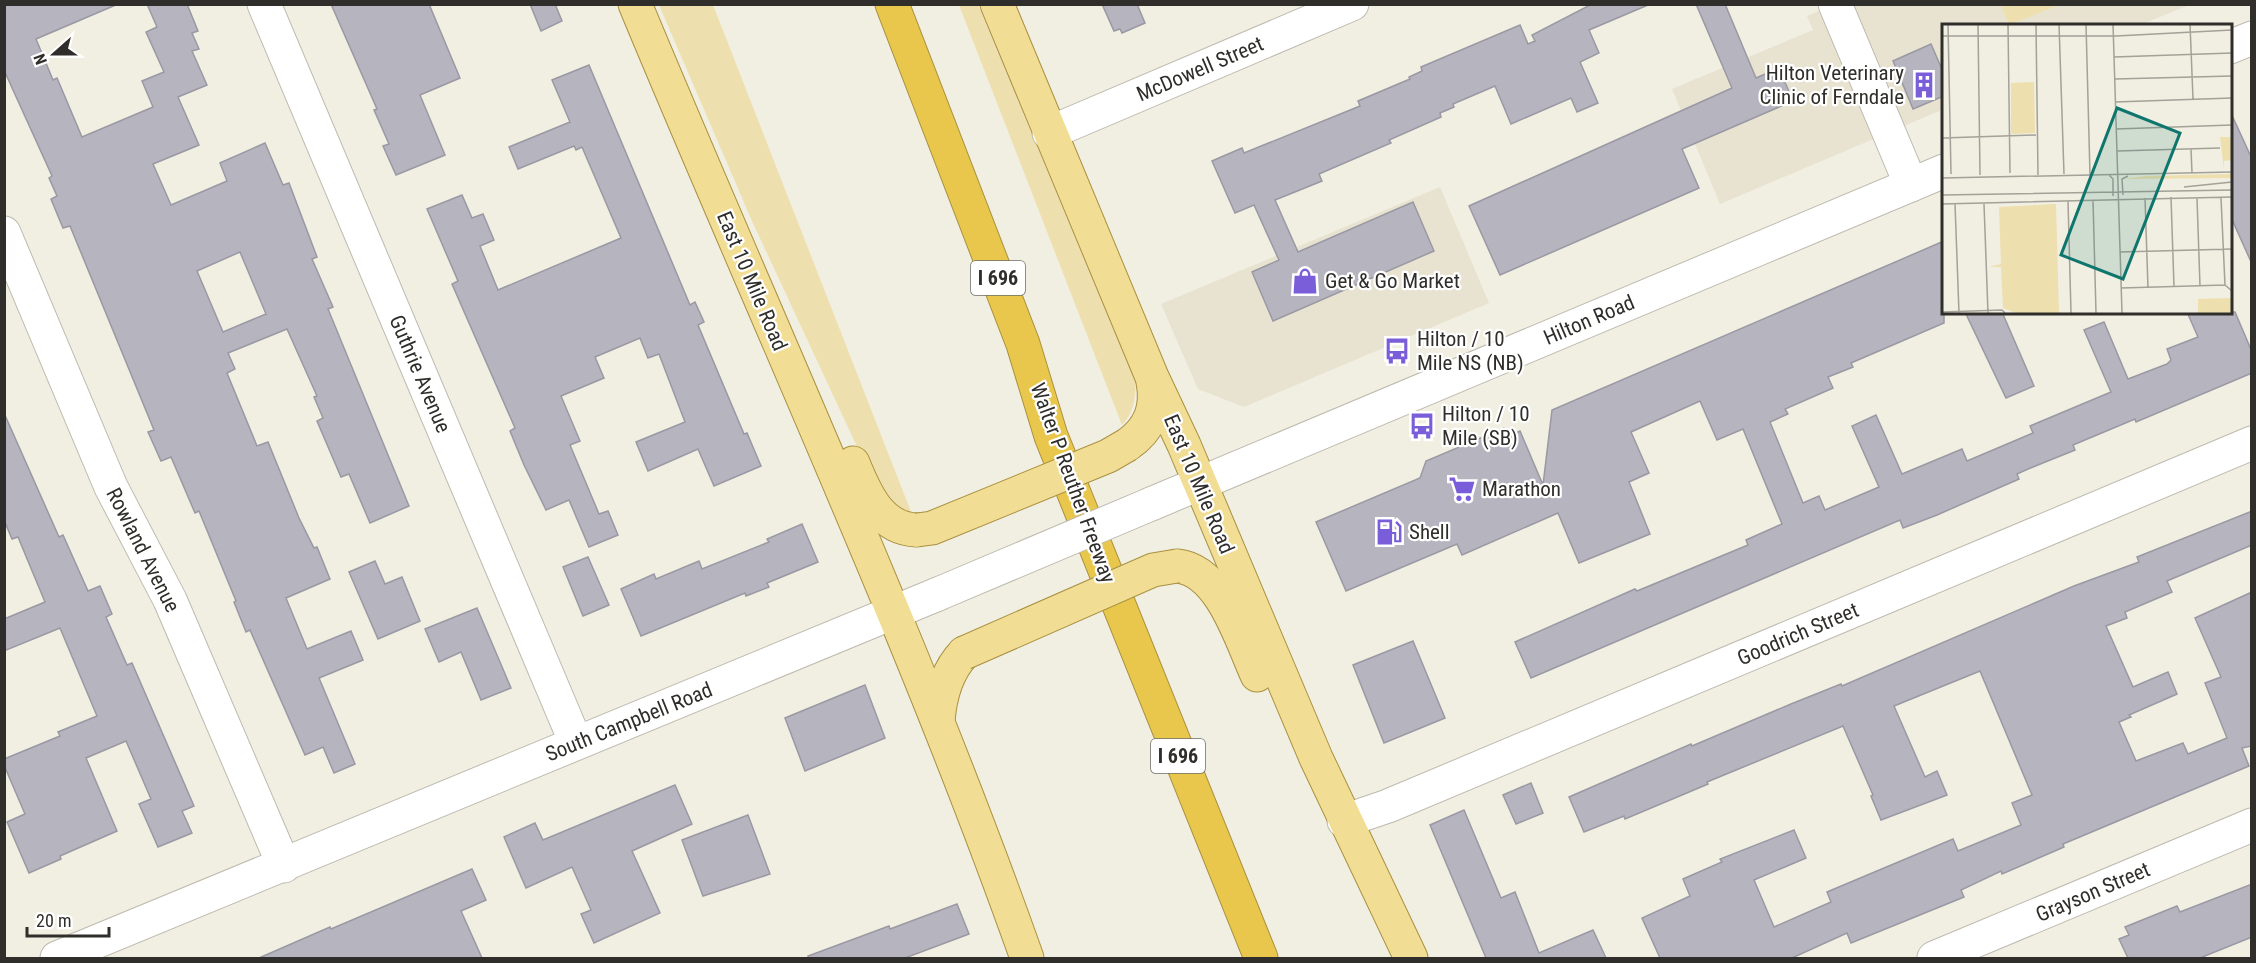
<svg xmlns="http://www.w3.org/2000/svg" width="2256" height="963" viewBox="0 0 2256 963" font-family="'Roboto Condensed',sans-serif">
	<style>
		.built { fill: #e8e3d0 }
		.green { fill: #eedfae }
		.building { fill: #b5b4bf; stroke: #9a99a3; stroke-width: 1.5; fill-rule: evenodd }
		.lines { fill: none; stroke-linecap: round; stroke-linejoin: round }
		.minor-casing { stroke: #bebaaf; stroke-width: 35 }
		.major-casing { stroke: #a89140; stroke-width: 35 }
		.highway-casing { stroke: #a89140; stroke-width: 35 }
		.minor { stroke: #fff; stroke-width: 33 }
		.major { stroke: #f2dd94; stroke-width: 33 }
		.highway { stroke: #e9c74c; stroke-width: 33 }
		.minor-bridge-casing { stroke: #bebaaf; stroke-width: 35; stroke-linecap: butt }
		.major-bridge-casing { stroke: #a89140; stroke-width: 35; stroke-linecap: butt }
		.minor-bridge { stroke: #fff; stroke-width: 33 }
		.major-bridge { stroke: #f2dd94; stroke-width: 33 }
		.labels { text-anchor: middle; stroke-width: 4.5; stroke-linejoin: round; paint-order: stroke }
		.shield { fill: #fff; stroke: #6d6d6a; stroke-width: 1.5 }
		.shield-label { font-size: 20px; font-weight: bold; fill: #2f2e2a }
		.street-label { font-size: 21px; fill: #2f2e2a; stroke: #fff }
		.poi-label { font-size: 21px; fill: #2f2e2a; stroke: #fff; text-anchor: start }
		.inset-road { fill: none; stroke: #a3a198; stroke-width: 1.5 }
		.view { fill: #0f766e; fill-opacity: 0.15; stroke: #0f766e; stroke-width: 3 }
		.inset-edge { fill: none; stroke: #2f2e2a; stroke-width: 3 }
	</style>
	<rect width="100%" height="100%" fill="#f1eee2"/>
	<g class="built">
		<polygon points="1833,5 2189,5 2140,25 1944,26 1944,109 1720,204 1672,89 1813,30 1807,16"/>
		<polygon points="1440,187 1489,303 1244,407 1198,389 1161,304"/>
	</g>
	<g class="green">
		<polygon points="659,5 713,5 913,517 880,496 752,221"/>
		<path d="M 959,5 L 978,5 L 1135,377 C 1136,396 1135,411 1122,425 Z"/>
		<polygon points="2001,5 2059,5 2009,25"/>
	</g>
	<g class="building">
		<path d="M 4,4 L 118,4 L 36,39 L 53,80 L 57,78 L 82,137 L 153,107 L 142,81 L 164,72 L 146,32 L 157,27 L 147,4 L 187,4 L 198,31 L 192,33 L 199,49 L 192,51 L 207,85 L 178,97 L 199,145 L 153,164 L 171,205 L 227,181 L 220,163 L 265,143 L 283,185 L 289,183 L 317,257 L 312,259 L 333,307 L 328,309 L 409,506 L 370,523 L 349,474 L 341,477 L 317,421 L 323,418 L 314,397 L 317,396 L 287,329 L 228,353 L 235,369 L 227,373 L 257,446 L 268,442 L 299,518 L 314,548 L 317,547 L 330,579 L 286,598 L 307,649 L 351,631 L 363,660 L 319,678 L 355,764 L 334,773 L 323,747 L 305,755 L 250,630 L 246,632 L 234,602 L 236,601 L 199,511 L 195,513 L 171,457 L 161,461 L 148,432 L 154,430 L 70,226 L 63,228 L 51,199 L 57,196 L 49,178 L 52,176 L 4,70 ZM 240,252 L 266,314 L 223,332 L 197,271 Z"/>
		<polygon points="331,4 429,4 460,78 420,95 445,155 396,175 383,146 389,144 374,110 377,109"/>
		<polygon points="530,4 555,4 562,21 541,31"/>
		<polygon points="1102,4 1137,4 1145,23 1122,33 1120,29 1114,31"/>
		<polygon points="1592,4 1648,5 1589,30 1599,53 1580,62 1598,103 1577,112 1571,98 1511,124 1495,86 1453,104 1454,107 1440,113 1441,117 1389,140 1391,143 1319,174 1322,181 1275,200 1298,252 1413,202 1434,251 1273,321 1252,272 1279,260 1254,205 1235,213 1212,161 1242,148 1244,153 1360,106 1358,101 1410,79 1409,77 1422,71 1421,67 1520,25 1528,44 1535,41 1532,35"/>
		<polygon points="1696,4 1725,4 1756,78 1779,68 1793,101 1682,149 1699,188 1500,275 1469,206 1732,88"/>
		<polygon points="1931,44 1944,74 1944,96 1913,109 1893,61"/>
		<polygon points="589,65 690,305 695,302 704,322 698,325 744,434 747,433 761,466 714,486 698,449 648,471 636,442 685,422 659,354 648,358 640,338 595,357 604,378 561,396 580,441 570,445 599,514 608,511 618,535 589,547 569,500 546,510 524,465 510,431 515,428 452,284 458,281 427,209 462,195 472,218 483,214 494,240 480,246 498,290 621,238 582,147 576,150 574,146 518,169 509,147 570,122 552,80"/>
		<polygon points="2230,111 2252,159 2252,264 2230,215"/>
		<polygon points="1944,241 1944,323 1851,363 1853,367 1828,377 1833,388 1785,409 1788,414 1770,422 1803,503 1819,496 1825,510 1879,487 1852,426 1876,415 1902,474 1962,449 1967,461 2033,433 2030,426 2111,392 2084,330 2104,322 2128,379 2167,364 2171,360 2167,349 2198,337 2187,312 2235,312 2252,352 2252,373 2136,422 2135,419 2073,445 2075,450 2028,469 2017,474 2019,479 1937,515 1903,528 1900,520 1531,678 1515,642 1635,589 1637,591 1748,545 1746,540 1782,524 1743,429 1717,440 1700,401 1631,432 1649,473 1629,482 1650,534 1579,563 1558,513 1462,555 1457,544 1346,591 1316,522 1420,478 1426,461 1504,428 1514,434 1520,431 1543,485 1552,410"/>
		<polygon points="1965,312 2002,312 2034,386 2006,398"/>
		<polygon points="4,413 59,537 63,535 88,591 100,586 112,614 106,617 127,665 132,663 194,806 182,811 192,833 158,847 139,804 151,799 126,741 86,758 117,831 60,856 61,859 29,873 7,822 25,814 4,765 4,759 60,736 58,732 97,716 60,628 4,651 4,619 45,602 18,537 12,539 4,520"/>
		<polygon points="2252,511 2252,545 2167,581 2172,592 2125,612 2127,618 2106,626 2133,687 2168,672 2177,694 2129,715 2131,717 2119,722 2136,761 2183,743 2188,754 2227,738 2205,683 2221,677 2195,618 2252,592 2252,746 2242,748 2249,766 2063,844 2064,847 2002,874 2001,871 1961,890 1964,897 1851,943 1847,933 1792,958 1660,958 1642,918 1690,896 1683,879 1722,862 1720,859 1794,830 1806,858 1754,880 1774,927 1831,902 1827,892 1953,839 1958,851 2021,825 2012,803 2032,795 1980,671 1894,706 1925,777 1937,771 1947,795 1881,820 1871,796 1873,795 1843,726 1707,782 1708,784 1625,819 1624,816 1584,832 1569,797 1691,744 1692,746 1791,704 1841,684 1842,686 2074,586 2139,562 2137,557"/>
		<polygon points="802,524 818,562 767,583 769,587 746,596 745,593 641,636 621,589 654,574 656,579 699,561 702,569 769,542 767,539"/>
		<polygon points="588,557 609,605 583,616 563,567"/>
		<polygon points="375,561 385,584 402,577 420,621 378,639 349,572"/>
		<polygon points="477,608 511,688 481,700 461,652 439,662 425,629"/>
		<polygon points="1413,641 1445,718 1384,743 1353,665"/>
		<polygon points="865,685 885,738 805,771 785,718"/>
		<polygon points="1531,783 1543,813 1516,824 1503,795"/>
		<polygon points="675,785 692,824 632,851 660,913 594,943 581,914 591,910 572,867 526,888 504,837 535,823 543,840"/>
		<polygon points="1464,810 1501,898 1515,892 1539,953 1593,930 1606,958 1486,958 1430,825"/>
		<polygon points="748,815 770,874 703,896 682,840"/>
		<polygon points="472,869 486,900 461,911 482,958 259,958 330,927 331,929"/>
		<polygon points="2252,884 2252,937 2200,958 2128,958 2119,939 2129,935 2125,927 2177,906 2180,912"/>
		<polygon points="957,904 969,934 905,958 808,958 808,956 889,926 890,929"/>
	</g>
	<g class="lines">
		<g class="minor-casing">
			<g id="minor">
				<polyline points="264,4 576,743"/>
				<polyline points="1835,4 1911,185"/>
				<polyline points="2230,47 2252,38"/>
				<polyline points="1049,133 1352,4"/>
				<polyline points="4,233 111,487 170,600 284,866"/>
				<polyline points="1151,504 1944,171"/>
				<polyline points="1344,821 1388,806 2252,443"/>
				<polyline points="57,958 938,594"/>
				<polyline points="1934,958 2252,825"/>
			</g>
		</g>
		<g class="major-casing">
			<g id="major">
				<path d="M 635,4 C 767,322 912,634 1027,958"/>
				<polyline points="997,4 1152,377 1184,445 1316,758 1411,958"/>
				<path d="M 1127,445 C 1150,429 1158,408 1153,382"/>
				<path d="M 853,463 C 865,493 880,529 917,530"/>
				<path d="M 1177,566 C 1221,570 1241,640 1257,675"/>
				<path d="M 938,721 C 940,696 947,671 964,653"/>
			</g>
		</g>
		<g class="highway-casing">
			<polyline id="highway" points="892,4 1023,344 1051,436 1261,958"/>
		</g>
		<use href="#minor" class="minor"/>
		<use href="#major" class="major"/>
		<use href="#highway" class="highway"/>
		<g class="minor-bridge-casing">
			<polyline id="minor-bridge" points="938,594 1151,504"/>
		</g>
		<g class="major-bridge-casing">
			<g id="major-bridge">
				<polyline points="917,530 932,528 1108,456 1127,445"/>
				<polyline points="964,653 1153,570 1177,566"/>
			</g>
		</g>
		<use href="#minor-bridge" class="minor-bridge"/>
		<use href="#major-bridge" class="major-bridge"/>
	</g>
	<defs>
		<g id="building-bare" transform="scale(2.07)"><path d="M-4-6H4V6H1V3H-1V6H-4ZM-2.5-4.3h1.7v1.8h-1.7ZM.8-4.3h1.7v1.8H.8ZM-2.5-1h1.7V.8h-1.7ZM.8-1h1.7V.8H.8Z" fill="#7a5ed9" stroke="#fff" stroke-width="2.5" paint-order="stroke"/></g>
		<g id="shop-bare" transform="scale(2.07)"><path d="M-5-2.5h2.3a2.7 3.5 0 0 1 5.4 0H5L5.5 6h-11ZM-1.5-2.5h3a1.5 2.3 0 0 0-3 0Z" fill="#7a5ed9" stroke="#fff" stroke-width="2.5" paint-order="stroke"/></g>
		<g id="bus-bare" transform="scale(2.07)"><path d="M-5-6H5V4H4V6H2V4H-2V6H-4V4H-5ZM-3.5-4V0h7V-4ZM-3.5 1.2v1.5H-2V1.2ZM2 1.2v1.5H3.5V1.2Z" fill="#7a5ed9" stroke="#fff" stroke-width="2.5" paint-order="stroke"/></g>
		<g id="supermarket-bare" transform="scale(2.07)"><path d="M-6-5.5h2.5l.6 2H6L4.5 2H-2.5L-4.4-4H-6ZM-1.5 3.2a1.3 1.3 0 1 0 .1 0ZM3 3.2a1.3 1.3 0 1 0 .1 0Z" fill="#7a5ed9" stroke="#fff" stroke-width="2.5" paint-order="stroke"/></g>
		<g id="fuel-bare" transform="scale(2.07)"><path d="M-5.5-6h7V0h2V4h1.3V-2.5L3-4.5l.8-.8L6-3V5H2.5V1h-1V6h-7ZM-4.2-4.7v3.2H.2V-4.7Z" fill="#7a5ed9" stroke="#fff" stroke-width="2.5" paint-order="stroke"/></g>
	</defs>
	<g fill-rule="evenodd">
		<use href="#building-bare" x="1924" y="85"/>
		<use href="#shop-bare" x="1305" y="281"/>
		<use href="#bus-bare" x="1397" y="351"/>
		<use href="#bus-bare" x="1422" y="426"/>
		<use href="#supermarket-bare" x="1462" y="489"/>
		<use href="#fuel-bare" x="1389" y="532"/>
	</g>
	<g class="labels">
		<g class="shield">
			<rect x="971" y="261" width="54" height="34" rx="4.5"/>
			<rect x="1151" y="739" width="54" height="34" rx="4.5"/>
		</g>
		<g class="shield-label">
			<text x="998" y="285">I 696</text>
			<text x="1178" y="763">I 696</text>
		</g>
		<g class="street-label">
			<text transform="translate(1200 69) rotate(-23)" y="7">McDowell Street</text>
			<text transform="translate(752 281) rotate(67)" y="7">East 10 Mile Road</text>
			<text transform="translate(1589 320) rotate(-23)" y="7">Hilton Road</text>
			<text transform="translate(420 374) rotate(67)" y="7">Guthrie Avenue</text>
			<text transform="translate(1073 483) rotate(70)" y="7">Walter P Reuther Freeway</text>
			<text transform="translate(1199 484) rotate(67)" y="7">East 10 Mile Road</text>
			<text transform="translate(143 550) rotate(63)" y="7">Rowland Avenue</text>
			<text transform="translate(1798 634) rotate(-23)" y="7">Goodrich Street</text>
			<text transform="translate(629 722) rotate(-22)" y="7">South Campbell Road</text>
			<text transform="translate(2093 892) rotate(-23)" y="7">Grayson Street</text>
		</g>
		<g class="poi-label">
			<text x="1904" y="80" text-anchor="end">Hilton Veterinary<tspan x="1904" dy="24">Clinic of Ferndale</tspan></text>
			<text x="1325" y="288">Get &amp; Go Market</text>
			<text x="1417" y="346">Hilton / 10<tspan x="1417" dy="24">Mile NS (NB)</tspan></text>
			<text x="1442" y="421">Hilton / 10<tspan x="1442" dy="24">Mile (SB)</tspan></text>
			<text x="1482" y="496">Marathon</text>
			<text x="1409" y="539">Shell</text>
		</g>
	</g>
	<g transform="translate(1942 24)">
		<rect width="290" height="290" fill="#f1eee2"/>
		<path d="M 92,58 L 93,109 L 69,110 L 69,59 ZM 278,113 L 289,113 L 289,136 L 282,137 L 282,145 ZM 290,150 L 289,154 L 181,155 L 204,152 ZM 114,180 L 117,289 L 74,289 L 61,284 L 59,243 L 47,243 L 59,240 L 57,183 ZM 289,274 L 289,289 L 256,289 L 256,275 Z" fill="#eedfae"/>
		<path class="inset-road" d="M 6,0 L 9,150M 36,0 L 38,151M 66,0 L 68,149M 94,0 L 96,151M 117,0 L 122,150M 144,0 L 148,151M 171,0 L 180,289M 248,0 L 251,75M 0,12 L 174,12 L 290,6M 172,33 L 290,29M 173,55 L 290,52M 173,78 L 290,74M 174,105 L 290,101M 0,114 L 94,111M 249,125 L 250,149M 175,127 L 278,124M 167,151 L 171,155 L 171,172M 0,154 L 290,148M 242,163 L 290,158M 0,171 L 290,166M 181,171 L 180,155 L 186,152M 229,173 L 232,263M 203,174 L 206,264M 255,174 L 258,262M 279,174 L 283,261M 151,176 L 154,289M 126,177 L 129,289M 0,180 L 290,173M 13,180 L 17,289M 42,180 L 46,289M 178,228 L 290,225M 179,264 L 283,261 L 290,267M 0,288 L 60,286 L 63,289"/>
		<path class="view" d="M 175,84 L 238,109 L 181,255 L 119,231 Z"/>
		<rect width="290" height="290" class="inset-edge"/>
	</g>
	<rect width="2256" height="963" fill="none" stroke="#2f2e2a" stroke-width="12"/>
	<g transform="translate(54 54) rotate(249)" stroke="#ffffff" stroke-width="4.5" paint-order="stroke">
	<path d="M0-4.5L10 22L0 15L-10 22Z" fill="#2f2e2a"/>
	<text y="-9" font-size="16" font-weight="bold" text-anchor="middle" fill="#2f2e2a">N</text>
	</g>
	<path d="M27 927v9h82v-9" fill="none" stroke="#2f2e2a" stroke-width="3"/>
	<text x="36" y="927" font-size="18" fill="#2f2e2a" stroke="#ffffff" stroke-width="4.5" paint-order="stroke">20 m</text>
</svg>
